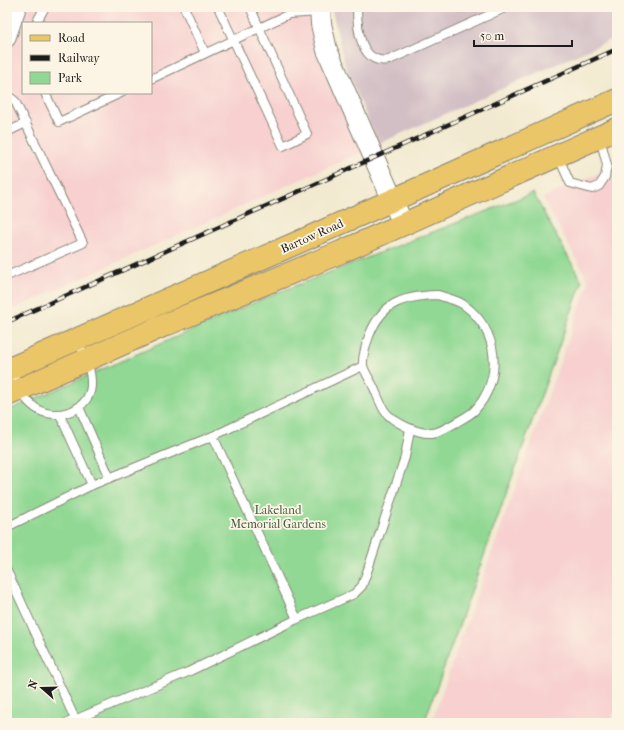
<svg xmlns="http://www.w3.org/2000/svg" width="624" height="730" viewBox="0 0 624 730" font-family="'IM FELL French Canon',serif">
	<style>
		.built { fill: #f7d0cf; fill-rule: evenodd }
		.industrial { fill: #d2bec5 }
		.green { fill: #90d893; stroke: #567a58 }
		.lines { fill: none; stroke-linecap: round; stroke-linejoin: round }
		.service-casing { stroke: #878376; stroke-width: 10 }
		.minor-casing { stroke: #878376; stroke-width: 18 }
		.tertiary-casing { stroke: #878376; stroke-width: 22 }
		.primary-casing { stroke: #878376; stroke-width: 24 }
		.service { stroke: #fff; stroke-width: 8 }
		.minor { stroke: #fff; stroke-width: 16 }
		.tertiary { stroke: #fff; stroke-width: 20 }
		.primary { stroke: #ebc669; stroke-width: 22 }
		.rail-casing { stroke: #1c1c1c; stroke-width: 4.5 }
		.rail { stroke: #fcf5e5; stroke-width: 3; stroke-dasharray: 9; stroke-linecap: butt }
		.labels { text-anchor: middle; stroke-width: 3.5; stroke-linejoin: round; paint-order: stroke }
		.street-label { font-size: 12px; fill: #1c1c1c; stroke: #fcf5e5 }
		.park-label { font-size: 12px; fill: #455e46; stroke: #fcf5e5 }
	</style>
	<rect width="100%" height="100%" fill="#fcf5e5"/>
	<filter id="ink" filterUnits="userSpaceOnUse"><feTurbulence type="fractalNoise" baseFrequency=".025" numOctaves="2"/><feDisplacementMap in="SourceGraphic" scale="8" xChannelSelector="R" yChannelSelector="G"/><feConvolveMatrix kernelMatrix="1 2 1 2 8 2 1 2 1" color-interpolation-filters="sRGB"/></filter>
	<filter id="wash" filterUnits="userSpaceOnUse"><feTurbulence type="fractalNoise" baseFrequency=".012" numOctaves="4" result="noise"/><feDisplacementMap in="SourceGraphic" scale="16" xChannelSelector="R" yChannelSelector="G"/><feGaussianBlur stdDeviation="0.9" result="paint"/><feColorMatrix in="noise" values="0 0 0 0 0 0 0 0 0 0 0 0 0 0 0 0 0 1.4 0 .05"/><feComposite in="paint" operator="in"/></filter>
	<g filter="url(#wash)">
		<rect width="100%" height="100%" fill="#f2ead0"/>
		<g class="built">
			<path d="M 27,7 L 313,7 L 364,151 L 7,312 L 7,25 L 19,29 ZM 23,23 L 151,23 L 151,93 L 23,93 Z"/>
			<polygon points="617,165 617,705 611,723 431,723 588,284 588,280 543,198"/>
		</g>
		<polygon class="industrial" points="331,7 617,7 617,37 378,144 345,65"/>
		<polygon class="green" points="533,193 582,282 424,723 7,723 7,411 274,294"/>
	</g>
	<g filter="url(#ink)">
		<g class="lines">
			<g class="service-casing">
				<g id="service">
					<polyline points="184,7 205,53"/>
					<polyline points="218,7 283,146 307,134 250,7"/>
					<path d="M 357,7 C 357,28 360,65 389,60 L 507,7"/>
					<polyline points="36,23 45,7"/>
					<polyline points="151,79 289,14 320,12"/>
					<polyline points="45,93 59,122 121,93"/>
					<polyline points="7,95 15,101 83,243 7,276"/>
					<polyline points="7,132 26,123"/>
					<polyline points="558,156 570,183 592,189 599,186 605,177 607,165 600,138"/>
					<path d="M 438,295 C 446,298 457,300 464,305 C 499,330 504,379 474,411 C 470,415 462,419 457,422 C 450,426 439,433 432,433 C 417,434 392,422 384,410 C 380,403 377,395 374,388 C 371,381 365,373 363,366 C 362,358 365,349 367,342 C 379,304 400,296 438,295 Z"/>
					<path d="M 11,369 C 16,383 21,395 32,405 C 50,423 89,413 91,386 C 92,369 84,354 77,339"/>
					<polyline points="79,407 110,478"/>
					<polyline points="60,415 92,485"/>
					<polyline points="213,436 297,619"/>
					<polyline points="7,527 92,485 213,436 363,366"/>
					<polyline points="7,571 75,719"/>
					<polyline points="67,723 188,672 297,619 354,594 362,586 368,569 405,457 410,429"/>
				</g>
			</g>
			<g class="minor-casing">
				<polyline id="minor" points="7,39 18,7"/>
			</g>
			<g class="tertiary-casing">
				<polyline id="tertiary" points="320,7 321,24 327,50 403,224"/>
			</g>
			<g class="primary-casing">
				<g id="primary">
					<polyline points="7,370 301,241 617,100"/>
					<polyline points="7,395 165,325 341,252 617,129"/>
				</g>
			</g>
			<use href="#service" class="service"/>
			<use href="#minor" class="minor"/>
			<use href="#tertiary" class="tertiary"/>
			<use href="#primary" class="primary"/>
			<g class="rail-casing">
				<polyline id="rail" points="7,322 617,49"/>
			</g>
			<use href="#rail" class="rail"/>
		</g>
	</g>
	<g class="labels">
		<g class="street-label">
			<text transform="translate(312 236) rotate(-24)" y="4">Bartow Road</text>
		</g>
		<g class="park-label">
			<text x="278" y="514">Lakeland<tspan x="278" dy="14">Memorial Gardens</tspan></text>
		</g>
	</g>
	<rect width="624" height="730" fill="none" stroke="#fcf5e5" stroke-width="24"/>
	<rect x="22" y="22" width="130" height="72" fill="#fcf5e5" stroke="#a29e95"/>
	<rect x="30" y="35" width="20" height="6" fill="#ebc669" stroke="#a29e95"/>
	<text x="58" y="42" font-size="12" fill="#1c1c1c">Road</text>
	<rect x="30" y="55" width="20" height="6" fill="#1c1c1c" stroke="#a29e95"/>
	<text x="58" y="62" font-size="12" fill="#1c1c1c">Railway</text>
	<rect x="30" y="72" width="20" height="12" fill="#90d893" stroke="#a29e95"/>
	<text x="58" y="82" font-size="12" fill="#1c1c1c">Park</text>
	<g transform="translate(42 688) rotate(290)" stroke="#fcf5e5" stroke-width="3" paint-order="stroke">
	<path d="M0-3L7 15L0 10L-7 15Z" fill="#1c1c1c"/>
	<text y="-6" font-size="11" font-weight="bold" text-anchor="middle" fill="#1c1c1c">N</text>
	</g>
	<path d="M474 40v6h98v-6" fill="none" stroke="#1c1c1c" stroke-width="2"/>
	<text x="480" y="40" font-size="12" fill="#1c1c1c" stroke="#fcf5e5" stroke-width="3" paint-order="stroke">50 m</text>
</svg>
